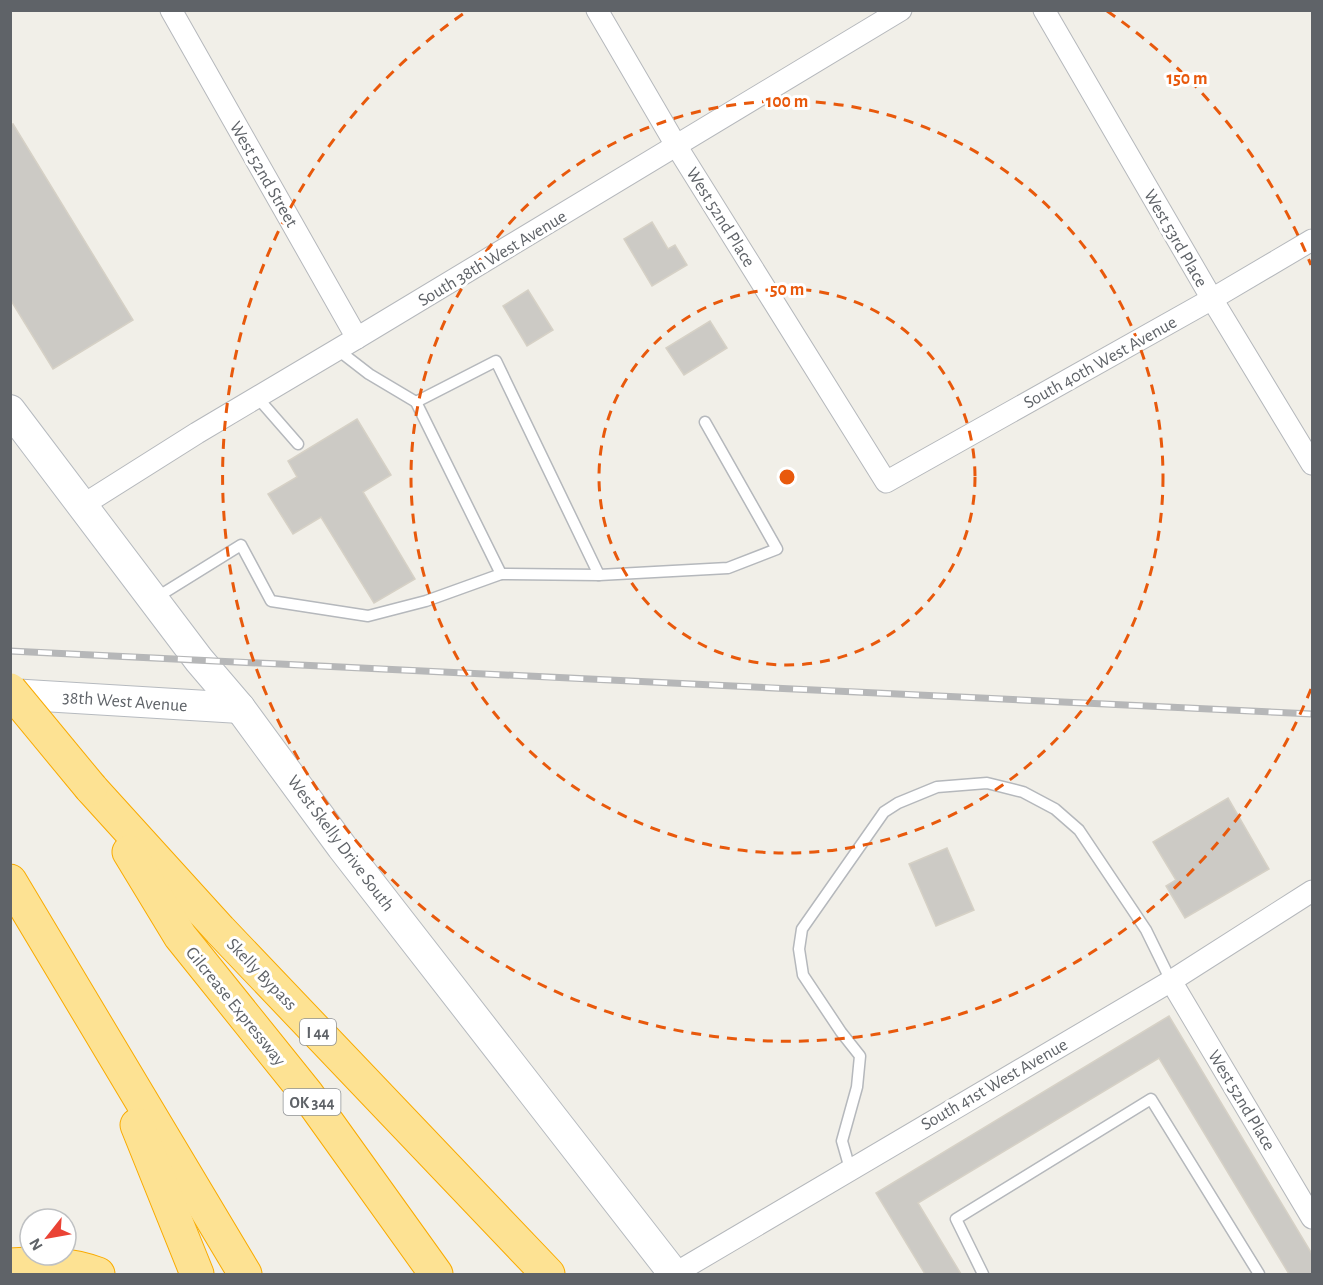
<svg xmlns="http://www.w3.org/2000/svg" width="1323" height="1285" viewBox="0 0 1323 1285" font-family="'Alegreya Sans',sans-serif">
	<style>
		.building { fill: #cccac5; stroke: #d6d1c6; stroke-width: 1.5 }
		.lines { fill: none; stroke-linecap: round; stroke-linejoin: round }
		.lane-casing { stroke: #b5b8bc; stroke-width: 13 }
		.street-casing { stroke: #b5b8bc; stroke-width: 23 }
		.secondary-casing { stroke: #b6babf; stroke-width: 32 }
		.highway-casing { stroke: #f9ab00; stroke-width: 35 }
		.lane { stroke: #fff; stroke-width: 10 }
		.street { stroke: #fff; stroke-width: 21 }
		.secondary { stroke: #fff; stroke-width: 30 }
		.highway { stroke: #fde293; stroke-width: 33 }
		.rail-casing { stroke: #b6b7b8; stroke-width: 7 }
		.rail { stroke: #fff; stroke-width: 4.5; stroke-dasharray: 14; stroke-linecap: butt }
		.highway-bridge-casing { stroke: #f9ab00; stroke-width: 35; stroke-linecap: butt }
		.highway-bridge { stroke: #fde293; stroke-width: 33 }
		.ring { fill: none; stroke: #e8590c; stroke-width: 3; stroke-dasharray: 10 8 }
		.labels { text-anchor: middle; stroke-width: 6; stroke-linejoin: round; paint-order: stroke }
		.shield { fill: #fff; stroke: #8f9295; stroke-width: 1.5 }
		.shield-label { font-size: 16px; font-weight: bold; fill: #5f6368 }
		.street-label { font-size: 18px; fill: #5f6368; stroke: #fff }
		.centre { fill: #e8590c; stroke: #fff; stroke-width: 3 }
		.ring-label { font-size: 18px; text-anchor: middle; font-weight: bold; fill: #e8590c; stroke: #fff; stroke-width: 6; stroke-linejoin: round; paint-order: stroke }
	</style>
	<rect width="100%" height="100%" fill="#f1efe8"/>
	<g class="building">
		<polygon points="13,124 133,320 53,369 10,299 10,125"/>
		<polygon points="652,222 668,249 675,245 687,265 652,286 624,239"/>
		<polygon points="528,290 553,330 527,346 503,306"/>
		<polygon points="710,321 727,348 684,375 666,348"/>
		<polygon points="357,419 391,475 363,492 415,579 374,603 321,517 293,534 268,494 297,477 288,461"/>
		<polygon points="1228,798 1269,869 1185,918 1166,886 1176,880 1153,842"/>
		<polygon points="947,848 974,910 936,926 909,864"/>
		<polygon points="1169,1016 1312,1254 1312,1274 1289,1274 1159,1058 918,1203 961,1274 925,1274 876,1193"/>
	</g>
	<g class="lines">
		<g class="lane-casing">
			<g id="lane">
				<polyline points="338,350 369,374 416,402"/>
				<polyline points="257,397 298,444"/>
				<polyline points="501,574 416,402 496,361 599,575"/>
				<polyline points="154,599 241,545 271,601 368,616 426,601 501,574 599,575 728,568 777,549 705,422"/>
				<polyline points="850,1169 842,1141 857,1087 860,1056 841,1032 803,975 799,949 802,929 884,812 898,803 937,787 987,783 1023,792 1055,809 1079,830 1146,930 1171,981"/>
				<polyline points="983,1274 956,1219 1151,1099 1259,1274"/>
			</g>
		</g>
		<g class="street-casing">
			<g id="street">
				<polyline points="171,10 357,338"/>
				<polyline points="597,10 677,147 886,482 1212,299 1312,240"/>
				<polyline points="1044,10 1212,299 1312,464"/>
				<polyline points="83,505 197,433 357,338 901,10"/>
				<polyline points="1171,981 1312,1218"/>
				<polyline points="674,1274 1171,981 1312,891"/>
			</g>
		</g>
		<g class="secondary-casing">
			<g id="secondary">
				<polyline points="10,410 199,660 240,708 342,847 674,1274"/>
				<polyline points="10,694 240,708"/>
			</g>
		</g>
		<g class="highway-casing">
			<g id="highway">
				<polyline points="91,788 220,930 548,1274"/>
				<polyline points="129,852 180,936 307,1094 436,1274"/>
				<polyline points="10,881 245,1274"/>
				<polyline points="137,1125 197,1274"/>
				<path d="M 10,1265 C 41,1263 69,1263 98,1274"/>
			</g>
		</g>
		<use href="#lane" class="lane"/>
		<use href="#street" class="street"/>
		<use href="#secondary" class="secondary"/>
		<use href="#highway" class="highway"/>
		<g class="rail-casing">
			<polyline id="rail" points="10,651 1312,714"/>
		</g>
		<use href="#rail" class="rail"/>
		<g class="highway-bridge-casing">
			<polyline id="highway-bridge" points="10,690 91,788"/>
		</g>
		<use href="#highway-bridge" class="highway-bridge"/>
	</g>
	<g class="ring">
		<circle cx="787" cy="477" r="188"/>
		<circle cx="787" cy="477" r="376"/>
		<path d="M1311 689A565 565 0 1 1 467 11M1107 11A565 565 0 0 1 1311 265"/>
	</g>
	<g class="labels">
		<g class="shield">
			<rect x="300" y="1019" width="36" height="26" rx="4.5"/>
			<rect x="283.5" y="1089" width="57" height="26" rx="4.5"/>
		</g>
		<g class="shield-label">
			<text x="318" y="1038">I 44</text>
			<text x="312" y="1108">OK 344</text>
		</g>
		<g class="street-label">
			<text transform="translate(264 174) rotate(60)" y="6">West 52nd Street</text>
			<text transform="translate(721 217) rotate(58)" y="6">West 52nd Place</text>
			<text transform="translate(1176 238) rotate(60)" y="6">West 53rd Place</text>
			<text transform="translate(492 258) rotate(-31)" y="6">South 38th West Avenue</text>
			<text transform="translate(1100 362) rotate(-29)" y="6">South 40th West Avenue</text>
			<text transform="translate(125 701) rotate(4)" y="6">38th West Avenue</text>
			<text transform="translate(341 843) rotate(53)" y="6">West Skelly Drive South</text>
			<text transform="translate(262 974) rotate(46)" y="6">Skelly Bypass</text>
			<text transform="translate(236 1006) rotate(51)" y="6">Gilcrease Expressway</text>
			<text transform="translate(994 1084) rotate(-30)" y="6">South 41st West Avenue</text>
			<text transform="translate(1242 1100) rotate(59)" y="6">West 52nd Place</text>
		</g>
	</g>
	<circle cx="787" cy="477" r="9" class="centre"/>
	<g class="ring-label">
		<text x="1187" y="84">150 m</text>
		<text x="787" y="107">100 m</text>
		<text x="787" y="295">50 m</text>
	</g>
	<rect width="1323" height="1285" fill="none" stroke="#5f6368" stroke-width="24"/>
	<g transform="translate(48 1237) rotate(239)"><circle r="28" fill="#ffffff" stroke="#bfc1c3" stroke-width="1.5"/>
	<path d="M0-4.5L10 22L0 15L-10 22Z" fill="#ea4335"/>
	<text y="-9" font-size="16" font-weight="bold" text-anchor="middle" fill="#5f6368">N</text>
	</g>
</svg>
